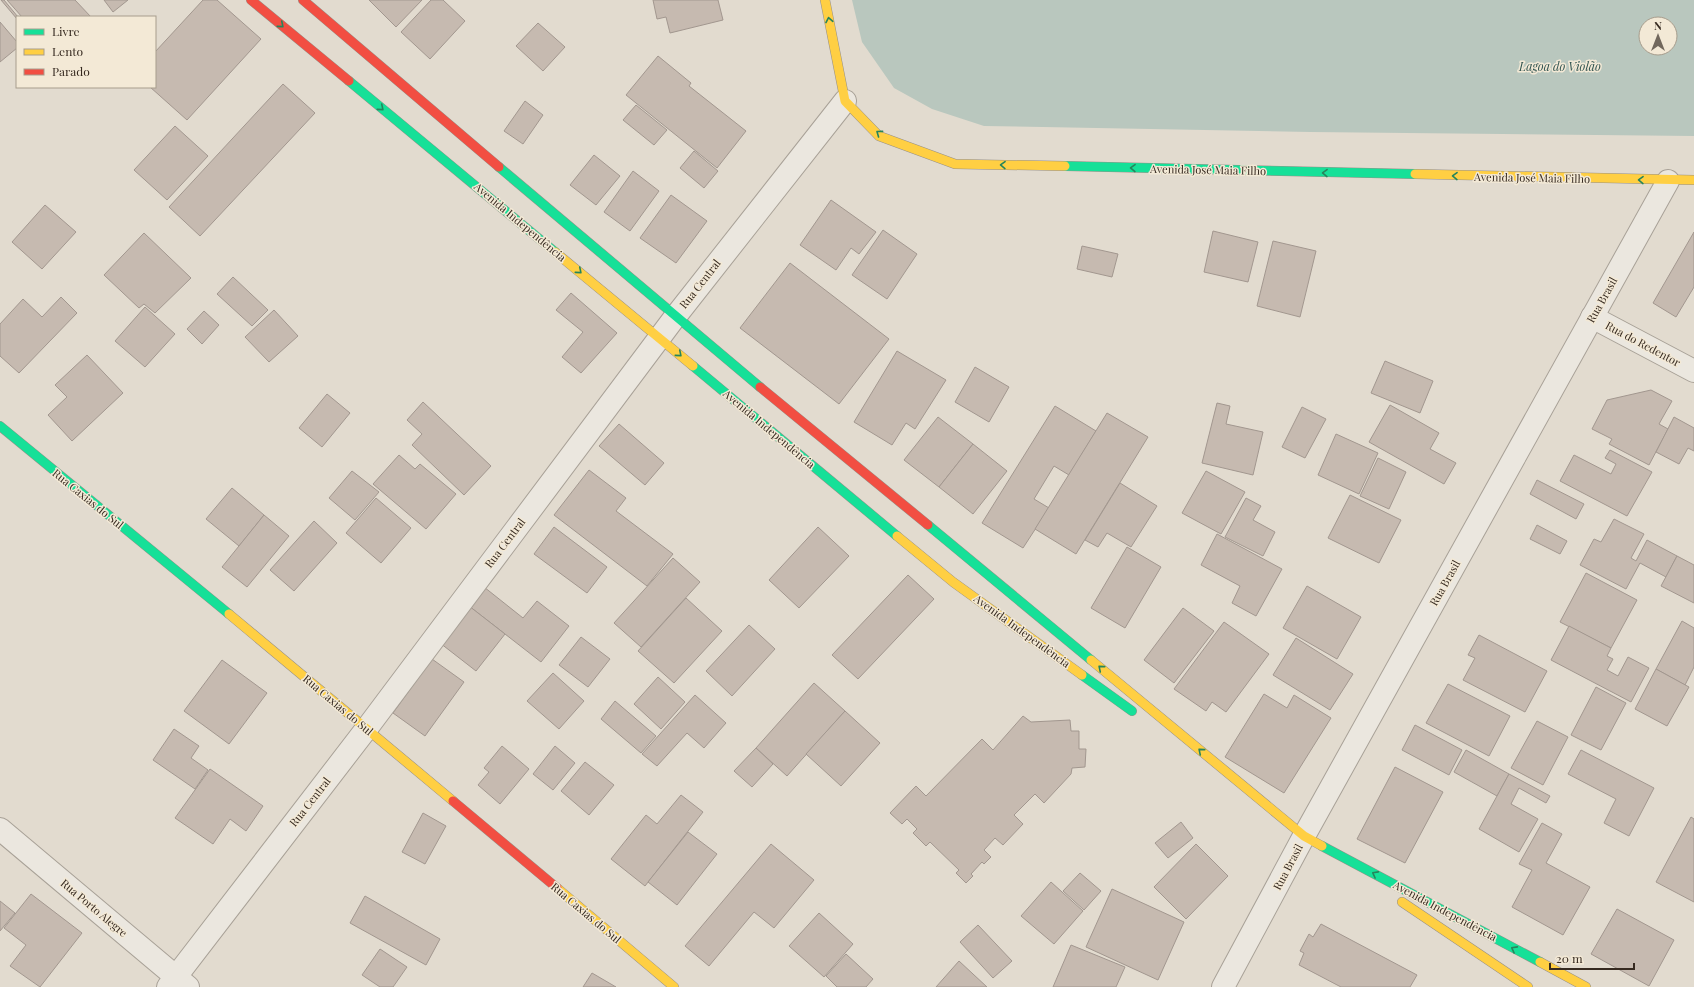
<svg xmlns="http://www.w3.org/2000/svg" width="1694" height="987" viewBox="0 0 1694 987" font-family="'Playfair Display',serif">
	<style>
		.water { fill: #b9c7be; fill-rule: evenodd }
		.building { fill: #c6bab0; stroke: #a2978f }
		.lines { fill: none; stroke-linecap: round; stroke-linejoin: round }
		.street-casing { stroke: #a8a197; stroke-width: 24 }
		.fast-casing { stroke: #979088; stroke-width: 10 }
		.slow-casing { stroke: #979088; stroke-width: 10 }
		.jam-casing { stroke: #979088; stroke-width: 10 }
		.street { stroke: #ebe7df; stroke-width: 22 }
		.fast { stroke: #16e098; stroke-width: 9 }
		.slow { stroke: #ffcf43; stroke-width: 9 }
		.jam { stroke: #f24e42; stroke-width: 9 }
		.oneway { stroke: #26855c }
		.labels { text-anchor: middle; stroke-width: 3; stroke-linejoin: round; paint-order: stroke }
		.street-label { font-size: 11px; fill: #362a20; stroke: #f3e9d6 }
		.water-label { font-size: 12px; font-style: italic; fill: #315450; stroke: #f3e9d6 }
	</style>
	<rect width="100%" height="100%" fill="#e2dbcf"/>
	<path class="water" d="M 852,0 L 1694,0 L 1694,136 L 1311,132 L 984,126 L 932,109 L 894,88 L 862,42 ZM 1646,24 L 1670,24 L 1670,48 L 1646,48 Z"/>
	<g class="building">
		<polygon points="1,0 4,0 18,17 17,19"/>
		<polygon points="7,0 75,0 91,17 22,17"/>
		<polygon points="104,0 128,0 113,12"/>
		<polygon points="203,0 217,0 261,39 187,120 150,87 155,87 155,52"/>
		<polygon points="369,0 422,0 396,27"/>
		<polygon points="431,0 443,0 465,21 430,59 401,32"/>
		<polygon points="653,0 718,0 723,20 670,33 666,17 657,19"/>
		<polygon points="0,22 17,42 17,48 0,62"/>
		<polygon points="538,23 565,47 543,71 516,46"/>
		<polygon points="658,56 691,83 689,86 746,131 717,168 626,95"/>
		<polygon points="283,84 315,113 200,236 169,207"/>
		<polygon points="525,101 543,115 523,144 504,131"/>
		<polygon points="636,105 667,130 654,145 623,120"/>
		<polygon points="175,126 208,156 167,200 134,170"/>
		<polygon points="694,151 718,171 704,188 680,168"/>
		<polygon points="594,155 620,176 596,205 570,185"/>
		<polygon points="633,171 659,191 630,231 604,212"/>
		<polygon points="671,195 707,221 676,263 640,238"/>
		<polygon points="831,200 876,232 859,254 851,248 836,270 800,245"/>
		<polygon points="45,205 76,232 42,269 12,242"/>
		<polygon points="883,230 917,254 887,299 852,275"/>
		<polygon points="1213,231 1258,242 1248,282 1204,272"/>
		<polygon points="1694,232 1694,287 1676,317 1653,303"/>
		<polygon points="144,233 191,278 155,313 144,304 139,308 104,275"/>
		<polygon points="1273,241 1316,251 1300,317 1257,306"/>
		<polygon points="1082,246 1118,254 1112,277 1077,269"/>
		<polygon points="790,263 889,339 839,404 740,328"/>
		<polygon points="233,277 268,310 252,326 217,294"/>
		<polygon points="571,293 617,333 581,373 562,357 583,332 556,310"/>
		<polygon points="61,297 77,313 19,373 0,356 0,324 23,299 42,317"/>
		<polygon points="145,307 175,334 145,367 115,341"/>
		<polygon points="274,310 298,336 269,362 245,337"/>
		<polygon points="204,311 219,325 202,344 187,329"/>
		<polygon points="897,351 946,380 915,429 906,423 892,445 854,422"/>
		<polygon points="87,355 123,393 72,441 48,415 67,397 55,385"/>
		<polygon points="1385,361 1433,381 1420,413 1371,393"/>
		<polygon points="975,367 1009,387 989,422 955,402"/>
		<polygon points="1651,390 1672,401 1659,424 1668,429 1649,465 1609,444 1612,439 1592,429 1607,400"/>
		<polygon points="327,394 350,413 322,447 299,428"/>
		<polygon points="423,402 491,466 464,495 412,445 422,434 407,420"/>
		<polygon points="1217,403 1230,406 1226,424 1263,432 1253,475 1202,463"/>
		<polygon points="1390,405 1439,433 1430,449 1456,463 1444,484 1369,442"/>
		<polygon points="1055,406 1096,431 1069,475 1054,466 1034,499 1049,508 1023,548 982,523"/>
		<polygon points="1302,407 1326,419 1305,458 1282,447"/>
		<polygon points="1107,413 1148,437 1076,554 1035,529"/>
		<polygon points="938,417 973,444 939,487 904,460"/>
		<polygon points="1674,417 1694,428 1694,451 1688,448 1679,464 1656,452"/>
		<polygon points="619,424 664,463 645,485 599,446"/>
		<polygon points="1336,434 1378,453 1359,494 1318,475"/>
		<polygon points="973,444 1007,471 973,514 939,487"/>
		<polygon points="1610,450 1652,472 1627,516 1560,481 1574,455 1611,474 1616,464 1605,458"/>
		<polygon points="399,455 415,469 420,464 456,494 426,529 373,484"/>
		<polygon points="1378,458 1406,472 1389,509 1360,496"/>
		<polygon points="589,470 626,498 616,511 673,554 647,586 554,515"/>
		<polygon points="352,471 379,492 355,520 329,498"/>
		<polygon points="1206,471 1245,492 1221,534 1182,513"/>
		<polygon points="1537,480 1584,504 1576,519 1530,494"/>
		<polygon points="1120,483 1157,506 1131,547 1107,533 1098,547 1085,540"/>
		<polygon points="232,488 264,515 239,546 206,519"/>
		<polygon points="1350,495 1401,520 1379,563 1328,538"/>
		<polygon points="376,498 411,528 381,563 346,533"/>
		<polygon points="1246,498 1261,506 1253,520 1275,532 1263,556 1225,537"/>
		<polygon points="264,515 289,536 247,587 222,567"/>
		<polygon points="1614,519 1644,534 1631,558 1636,561 1647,540 1677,556 1666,577 1640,563 1626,589 1580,565 1594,539 1601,542"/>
		<polygon points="314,521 337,543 294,591 270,570"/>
		<polygon points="1537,525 1567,541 1560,554 1530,539"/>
		<polygon points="554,527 607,567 587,593 534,554"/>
		<polygon points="818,527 849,556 799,608 769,580"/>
		<polygon points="1217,534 1282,569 1256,616 1232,603 1240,586 1201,565"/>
		<polygon points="1127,547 1161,567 1125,628 1091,608"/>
		<polygon points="1677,556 1694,565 1694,603 1661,586"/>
		<polygon points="673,558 700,582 641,647 614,623"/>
		<polygon points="1586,573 1637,600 1611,648 1560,622"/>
		<polygon points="908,575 934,599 858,679 832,655"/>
		<polygon points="1307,586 1361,617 1337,659 1283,628"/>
		<polygon points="484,587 523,618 537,601 569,626 541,662 469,606"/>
		<polygon points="686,598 722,631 674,683 638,651"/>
		<polygon points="469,606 505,634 476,671 440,643"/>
		<polygon points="1183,608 1214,631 1174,683 1144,660"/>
		<polygon points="1682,621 1694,628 1694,667 1685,685 1656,669"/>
		<polygon points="1224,622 1269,654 1226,712 1212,702 1206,711 1174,689"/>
		<polygon points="749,625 775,649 732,696 706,671"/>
		<polygon points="1569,626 1611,648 1607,656 1613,659 1607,670 1618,676 1628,657 1649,668 1631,702 1551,660"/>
		<polygon points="1479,635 1547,671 1525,712 1463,680 1475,658 1468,655"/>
		<polygon points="581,637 610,659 588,687 559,665"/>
		<polygon points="1296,638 1353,674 1330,710 1273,675"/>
		<polygon points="432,659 464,682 425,736 393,713"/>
		<polygon points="222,660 267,693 229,744 184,711"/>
		<polygon points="1656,669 1689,687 1667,726 1635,709"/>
		<polygon points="553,673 584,701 559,729 527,701"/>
		<polygon points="658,677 685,702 661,729 634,704"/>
		<polygon points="814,683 845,711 787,776 756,748"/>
		<polygon points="1448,684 1510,716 1489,756 1426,723"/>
		<polygon points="1596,687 1626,703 1601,750 1571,735"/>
		<polygon points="1264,694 1287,708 1294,695 1331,718 1284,793 1225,757"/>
		<polygon points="695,695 726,723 704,748 687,733 657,766 642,754"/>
		<polygon points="615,701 656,736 641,753 601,719"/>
		<polygon points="845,711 880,743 841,786 806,754"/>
		<polygon points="1023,716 1031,722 1070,720 1071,731 1079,731 1079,749 1086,749 1085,767 1072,768 1071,774 1044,803 1035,794 1014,815 1023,824 1003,845 995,838 984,850 991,857 984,864 982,862 971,874 973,876 966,883 956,873 959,870 930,842 926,846 913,833 917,829 907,819 902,824 890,813 916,786 926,796 982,739 993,750"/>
		<polygon points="1537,721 1568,737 1543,785 1511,768"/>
		<polygon points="1415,725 1462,750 1449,775 1402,750"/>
		<polygon points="174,729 199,746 191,758 208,770 195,789 153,760"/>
		<polygon points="502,746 529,769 500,804 478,785 489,772 484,768"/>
		<polygon points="555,746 575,763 553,790 533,774"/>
		<polygon points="756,748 773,764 752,787 734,771"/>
		<polygon points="1466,750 1509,774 1497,796 1454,772"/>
		<polygon points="1581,750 1654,788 1629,836 1604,823 1616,799 1568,774"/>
		<polygon points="585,762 614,785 589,815 561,791"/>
		<polygon points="1395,767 1443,792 1405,863 1357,839"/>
		<polygon points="210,769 263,806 246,831 230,819 213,844 175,818"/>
		<polygon points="1509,774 1550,796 1546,803 1519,788 1511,804 1538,819 1519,852 1479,829"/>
		<polygon points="681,795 703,812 645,886 611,859 646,815 657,824"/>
		<polygon points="423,813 446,826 425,864 402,852"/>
		<polygon points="1691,817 1694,819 1694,902 1656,882"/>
		<polygon points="1181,822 1193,838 1168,858 1155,843"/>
		<polygon points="1542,823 1562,834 1546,863 1590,887 1563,935 1512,907 1532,870 1519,864"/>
		<polygon points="688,832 717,854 677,905 648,882"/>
		<polygon points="771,844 814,880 774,928 754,912 709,966 685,946"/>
		<polygon points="1196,844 1228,876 1186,919 1154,887"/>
		<polygon points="1080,873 1101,891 1084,910 1063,891"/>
		<polygon points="1051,882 1083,911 1054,944 1021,916"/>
		<polygon points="1112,889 1184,922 1158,980 1086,947"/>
		<polygon points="31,894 82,933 40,987 10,966 26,945 4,928"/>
		<polygon points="365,896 440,939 426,965 350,923"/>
		<polygon points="0,901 15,913 0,931"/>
		<polygon points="1617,909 1674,940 1649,986 1591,954"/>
		<polygon points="819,913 853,944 824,977 789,946"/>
		<polygon points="1321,924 1417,975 1410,987 1341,987 1299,965 1304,953 1300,951 1309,934 1313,937"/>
		<polygon points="978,925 1012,961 993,978 960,942"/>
		<polygon points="1071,945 1125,967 1116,987 1053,987"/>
		<polygon points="380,949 407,967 393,987 380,987 362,975"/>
		<polygon points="846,954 873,979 866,987 837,987 826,976"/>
		<polygon points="959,961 987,987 936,987"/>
		<polygon points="592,973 616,987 583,987"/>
	</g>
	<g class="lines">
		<g class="street-casing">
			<g id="street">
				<polyline points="1592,317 1694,371"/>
				<polyline points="0,829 188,987"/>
				<polyline points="168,987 367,728 675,317 845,101"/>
				<polyline points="1223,987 1304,836 1668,181"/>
			</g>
		</g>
		<g class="fast-casing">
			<g id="fast">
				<polyline points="349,81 555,252"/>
				<polyline points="1065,166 1415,174"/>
				<polyline points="499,167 760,387"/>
				<polyline points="693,366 897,536"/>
				<polyline points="0,426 229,614"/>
				<polyline points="928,525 1091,660"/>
				<polyline points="1082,675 1132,711"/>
				<polyline points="1322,846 1540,962"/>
			</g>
		</g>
		<g class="slow-casing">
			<g id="slow">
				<polyline points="825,0 845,101 879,136 955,164 1065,166"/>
				<polyline points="1415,174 1694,180"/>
				<polyline points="555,252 693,366"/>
				<polyline points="897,536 953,582 1082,675"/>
				<polyline points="229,614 453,801"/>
				<polyline points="1091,660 1304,836 1322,846"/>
				<polyline points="557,888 674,987"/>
				<polyline points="1402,902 1528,987"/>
				<polyline points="1540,962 1586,987"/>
			</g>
		</g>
		<g class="jam-casing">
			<g id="jam">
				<polyline points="251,0 349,81"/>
				<polyline points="303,0 499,167"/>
				<polyline points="760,387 928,525"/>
				<polyline points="453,801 557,888"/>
			</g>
		</g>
		<use href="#street" class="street"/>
		<use href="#fast" class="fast"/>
		<use href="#slow" class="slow"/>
		<use href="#jam" class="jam"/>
	</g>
	<defs><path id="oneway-chevron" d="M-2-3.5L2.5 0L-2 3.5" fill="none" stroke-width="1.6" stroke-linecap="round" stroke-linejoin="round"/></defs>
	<g class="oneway">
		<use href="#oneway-chevron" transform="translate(829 20) rotate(-101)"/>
		<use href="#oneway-chevron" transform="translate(281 25) rotate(40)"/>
		<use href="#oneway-chevron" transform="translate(381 108) rotate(40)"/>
		<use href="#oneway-chevron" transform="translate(879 133) rotate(-144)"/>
		<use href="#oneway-chevron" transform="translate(1003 165) rotate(-179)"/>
		<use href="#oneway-chevron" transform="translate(1133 168) rotate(-179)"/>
		<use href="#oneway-chevron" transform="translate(1325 173) rotate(-179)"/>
		<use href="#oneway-chevron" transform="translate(1455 176) rotate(-179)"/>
		<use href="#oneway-chevron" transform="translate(1641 180) rotate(-179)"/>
		<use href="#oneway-chevron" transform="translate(579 271) rotate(40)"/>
		<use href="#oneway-chevron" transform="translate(679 354) rotate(40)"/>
		<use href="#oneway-chevron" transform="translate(1101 668) rotate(-140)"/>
		<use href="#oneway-chevron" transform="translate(1201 751) rotate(-140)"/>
		<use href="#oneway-chevron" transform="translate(1375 874) rotate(-152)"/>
		<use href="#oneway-chevron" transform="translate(1514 949) rotate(-152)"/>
	</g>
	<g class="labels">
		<g class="street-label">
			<text transform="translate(1208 170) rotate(1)" y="4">Avenida José Maia Filho</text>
			<text transform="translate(1532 178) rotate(1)" y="4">Avenida José Maia Filho</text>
			<text transform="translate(520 222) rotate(40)" y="4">Avenida Independência</text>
			<text transform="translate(700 284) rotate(-52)" y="4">Rua Central</text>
			<text transform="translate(1602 300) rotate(-61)" y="4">Rua Brasil</text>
			<text transform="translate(1643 344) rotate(28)" y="4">Rua do Redentor</text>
			<text transform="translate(769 429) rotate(40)" y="4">Avenida Independência</text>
			<text transform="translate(88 499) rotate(39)" y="4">Rua Caxias do Sul</text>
			<text transform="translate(505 543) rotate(-53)" y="4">Rua Central</text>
			<text transform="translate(1445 583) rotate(-61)" y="4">Rua Brasil</text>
			<text transform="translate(1022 631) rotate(36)" y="4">Avenida Independência</text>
			<text transform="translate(338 705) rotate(40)" y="4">Rua Caxias do Sul</text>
			<text transform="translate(310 802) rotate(-52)" y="4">Rua Central</text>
			<text transform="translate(1288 867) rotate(-62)" y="4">Rua Brasil</text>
			<text transform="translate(94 908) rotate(40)" y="4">Rua Porto Alegre</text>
			<text transform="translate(1445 911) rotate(28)" y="4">Avenida Independência</text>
			<text transform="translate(586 913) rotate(40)" y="4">Rua Caxias do Sul</text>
		</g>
		<g class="water-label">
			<text x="1560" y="71">Lagoa do Violão</text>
		</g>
	</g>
	<rect x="16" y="16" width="140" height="72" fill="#f3e9d6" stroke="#a79d8d"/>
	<rect x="24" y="29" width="20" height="6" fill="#16e098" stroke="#a79d8d"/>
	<text x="52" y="36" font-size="12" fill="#362a20">Livre</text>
	<rect x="24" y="49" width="20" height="6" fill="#ffcf43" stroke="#a79d8d"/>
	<text x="52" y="56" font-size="12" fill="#362a20">Lento</text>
	<rect x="24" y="69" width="20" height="6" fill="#f24e42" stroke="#a79d8d"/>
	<text x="52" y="76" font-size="12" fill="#362a20">Parado</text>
	<g transform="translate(1658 36)"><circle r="19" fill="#f3e9d6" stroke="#a79d8d"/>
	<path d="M0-3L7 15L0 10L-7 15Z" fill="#72685d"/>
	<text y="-6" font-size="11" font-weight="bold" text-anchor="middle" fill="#362a20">N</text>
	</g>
	<path d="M1550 963v6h84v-6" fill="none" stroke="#362a20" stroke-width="2"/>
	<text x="1556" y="963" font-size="12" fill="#362a20" stroke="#f3e9d6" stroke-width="3" paint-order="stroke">20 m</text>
</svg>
